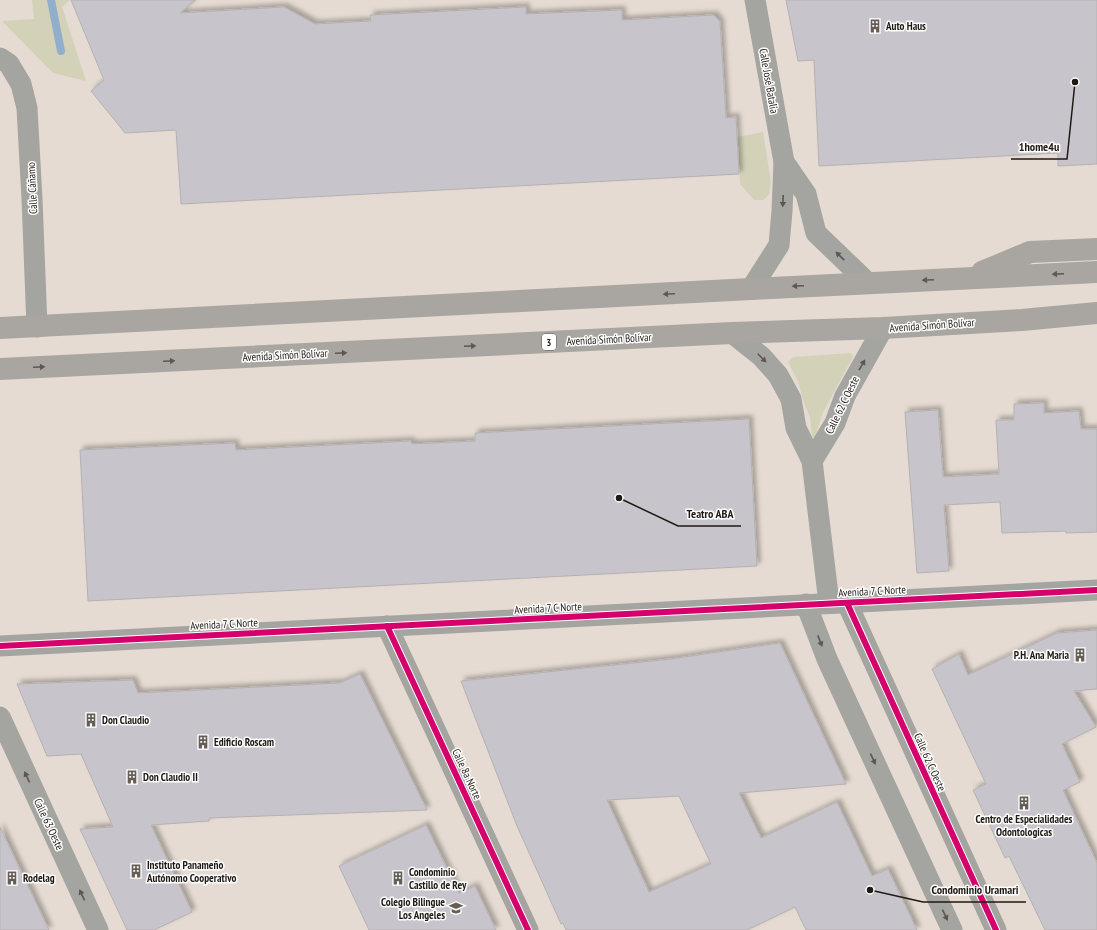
<svg xmlns="http://www.w3.org/2000/svg" width="1097" height="930" viewBox="0 0 1097 930" font-family="'PT Sans Narrow',sans-serif">
	<style>
		.green { fill: #d3d2b8 }
		.lines { fill: none; stroke-linecap: round; stroke-linejoin: round }
		.stream { stroke: #91afcb; stroke-width: 8 }
		.building { fill: #c8c4cb; stroke: #b5b1b2; fill-rule: evenodd; filter: url(#shadow) }
		.minor { stroke: #a4a4a0; stroke-width: 21 }
		.primary { stroke: #a9a5a0; stroke-width: 22 }
		.cycleway-casing { stroke: #fff; stroke-width: 8 }
		.cycleway { stroke: #d6006c; stroke-width: 6 }
		.oneway { fill: #5b5852 }
		.oneway2 { fill: #5e5852 }
		.labels { text-anchor: middle; stroke-width: 3; stroke-linejoin: round; paint-order: stroke }
		.shield { fill: #fff; stroke: #635e5a; stroke-width: 1 }
		.shield-label { font-size: 10px; font-weight: bold; fill: #201913 }
		.poi-label { font-size: 11px; font-weight: bold; fill: #201913; stroke: #fff; text-anchor: start }
		.street-label { font-size: 11px; fill: #201913; stroke: #fff }
		.leader { fill: none; stroke: #201913; stroke-width: 1.5 }
		.callout-dot { fill: #201913; stroke: #fff; stroke-width: 1.5 }
		.callout-label { font-size: 12px; text-anchor: middle; font-weight: bold; fill: #201913; stroke: #fff; stroke-width: 3; stroke-linejoin: round; paint-order: stroke }
	</style>
	<defs>
		<filter id="shadow"><feDropShadow dx="3.5" dy="-3.5" stdDeviation="2" flood-color="#0004"/></filter>
	</defs>
	<rect width="100%" height="100%" fill="#e5dbd2"/>
	<g class="green">
		<polygon points="32,0 70,0 62,7 86,81 53,73 2,21 34,19"/>
		<polygon points="763,132 771,182 769,195 763,200 754,200 740,184 737,137"/>
		<polygon points="851,353 853,357 823,412 815,437 812,437 810,417 804,403 798,382 788,362 793,357"/>
	</g>
	<g class="lines">
		<polyline class="stream" points="51,0 61,51"/>
	</g>
	<g class="building">
		<polygon points="71,0 195,0 180,13 284,7 315,24 371,21 370,15 526,7 526,14 622,10 622,20 714,15 720,22 726,118 736,117 739,174 181,204 176,130 125,133 91,91 104,80"/>
		<polygon points="786,0 1097,0 1097,164 1058,166 1058,153 819,166 814,60 798,61"/>
		<polygon points="1044,403 1044,413 1079,411 1081,429 1097,429 1097,532 1066,533 1066,531 1002,533 1000,502 944,505 949,571 917,573 905,412 938,410 943,477 999,474 996,420 1014,420 1014,404"/>
		<polygon points="749,419 757,566 88,601 80,450 235,443 236,450 411,441 412,444 475,441 475,433"/>
		<polygon points="1097,630 1097,689 1074,691 1096,727 1062,744 1080,782 1063,790 1097,863 1097,930 1045,930 1009,856 1005,858 973,790 986,784 932,669 959,654 968,675 1057,633"/>
		<path d="M 780,643 L 846,784 L 739,793 L 761,838 L 837,802 L 872,876 L 888,869 L 917,930 L 806,930 L 795,907 L 747,930 L 566,930 L 563,923 L 561,924 L 517,826 L 461,681 L 671,659 ZM 679,796 L 711,864 L 649,892 L 607,800 Z"/>
		<polygon points="360,674 427,810 209,818 209,821 151,825 192,912 154,930 127,930 80,829 113,827 81,754 47,756 17,684 133,680 138,693 340,683"/>
		<polygon points="426,825 459,893 475,886 496,930 369,930 339,866"/>
		<polygon points="0,827 49,930 0,930"/>
	</g>
	<g class="lines">
		<g class="minor">
			<polyline points="0,58 9,64 21,84 27,108 32,199 37,327"/>
			<polyline points="784,162 806,194 816,233 868,283"/>
			<polyline points="751,289 779,245 782,211 784,162 755,0"/>
			<polyline points="732,333 761,356 778,375 791,399 796,428 812,461 829,603"/>
			<polyline points="812,461 835,423 845,396 883,328"/>
			<polyline points="847,603 996,930"/>
			<polyline points="806,604 827,659 952,930"/>
			<polyline points="387,626 528,930"/>
			<polyline points="0,646 1097,590"/>
			<polyline points="0,717 98,930"/>
		</g>
		<g class="primary">
			<polyline points="982,272 1030,252 1097,249"/>
			<polyline points="0,328 751,289 1097,272"/>
			<polyline points="0,369 732,333 883,328 1022,320 1097,313"/>
		</g>
		<g class="cycleway-casing">
			<g id="cycleway">
				<polyline points="847,603 996,930"/>
				<polyline points="387,626 528,930"/>
				<polyline points="0,646 1097,590"/>
			</g>
		</g>
		<use href="#cycleway" class="cycleway"/>
	</g>
	<defs><path id="oneway-solid" d="M-6-.8H1V-3.2L6.5 0L1 3.2V.8H-6Z"/></defs>
	<g class="oneway">
		<use href="#oneway-solid" transform="translate(783 201) rotate(92)"/>
		<use href="#oneway-solid" transform="translate(840 256) rotate(-136)"/>
		<use href="#oneway-solid" transform="translate(762 358) rotate(45)"/>
		<use href="#oneway-solid" transform="translate(862 365) rotate(-60)"/>
		<use href="#oneway-solid" transform="translate(820 641) rotate(69)"/>
		<use href="#oneway-solid" transform="translate(873 759) rotate(65)"/>
		<use href="#oneway-solid" transform="translate(27 777) rotate(-115)"/>
		<use href="#oneway-solid" transform="translate(82 895) rotate(-115)"/>
		<use href="#oneway-solid" transform="translate(945 915) rotate(65)"/>
	</g>
	<g class="oneway2">
		<use href="#oneway-solid" transform="translate(1058 274) rotate(177)"/>
		<use href="#oneway-solid" transform="translate(928 280) rotate(177)"/>
		<use href="#oneway-solid" transform="translate(798 286) rotate(177)"/>
		<use href="#oneway-solid" transform="translate(669 294) rotate(177)"/>
		<use href="#oneway-solid" transform="translate(470 346) rotate(-3)"/>
		<use href="#oneway-solid" transform="translate(341 353) rotate(-3)"/>
		<use href="#oneway-solid" transform="translate(169 361) rotate(-3)"/>
		<use href="#oneway-solid" transform="translate(39 367) rotate(-3)"/>
	</g>
	<defs>
		<g id="building-bare" transform="scale(1.08)"><path d="M-4-6H4V6H1V3H-1V6H-4ZM-2.5-4.3h1.7v1.8h-1.7ZM.8-4.3h1.7v1.8H.8ZM-2.5-1h1.7V.8h-1.7ZM.8-1h1.7V.8H.8Z" fill="#655d56" stroke="#fff" stroke-width="2.5" paint-order="stroke"/></g>
		<g id="school-bare" transform="scale(1.08)"><path d="M0-5L7-2L0 1L-7-2ZM-4 1L0 2.5L4 1V4Q0 6-4 4Z" fill="#655d56" stroke="#fff" stroke-width="2.5" paint-order="stroke"/></g>
	</defs>
	<g fill-rule="evenodd">
		<use href="#building-bare" x="875" y="26"/>
		<use href="#building-bare" x="1080" y="655"/>
		<use href="#building-bare" x="91" y="720"/>
		<use href="#building-bare" x="203" y="742"/>
		<use href="#building-bare" x="132" y="777"/>
		<use href="#building-bare" x="1024" y="803"/>
		<use href="#building-bare" x="136" y="871"/>
		<use href="#building-bare" x="12" y="878"/>
		<use href="#building-bare" x="398" y="878"/>
		<use href="#school-bare" x="456" y="908"/>
	</g>
	<g class="labels">
		<rect class="shield" x="542" y="334" width="14" height="16" rx="3"/>
		<g class="shield-label">
			<text x="549" y="346">3</text>
		</g>
		<g class="poi-label">
			<text x="886" y="30">Auto Haus</text>
			<text x="1069" y="659" text-anchor="end">P.H. Ana Maria</text>
			<text x="102" y="724">Don Claudio</text>
			<text x="214" y="746">Edificio Roscam</text>
			<text x="143" y="781">Don Claudio II</text>
			<text x="1024" y="823" text-anchor="middle">Centro de Especialidades<tspan x="1024" dy="13">Odontologicas</tspan></text>
			<text x="147" y="869">Instituto Panameño<tspan x="147" dy="13">Autónomo Cooperativo</tspan></text>
			<text x="409" y="876">Condominio<tspan x="409" dy="13">Castillo de Rey</tspan></text>
			<text x="23" y="882">Rodelag</text>
			<text x="445" y="906" text-anchor="end">Colegio Bilingue<tspan x="445" dy="13">Los Angeles</tspan></text>
		</g>
		<g class="street-label">
			<text transform="translate(769 81) rotate(80)" y="4">Calle José Batalia</text>
			<text transform="translate(32 188) rotate(-93)" y="4">Calle Cáñamo</text>
			<text transform="translate(932 325) rotate(-4)" y="4">Avenida Simón Bolívar</text>
			<text transform="translate(609 339) rotate(-3)" y="4">Avenida Simón Bolívar</text>
			<text transform="translate(285 355) rotate(-3)" y="4">Avenida Simón Bolívar</text>
			<text transform="translate(842 405) rotate(-64)" y="4">Calle 62 C Oeste</text>
			<text transform="translate(872 591) rotate(-3)" y="4">Avenida 7 C Norte</text>
			<text transform="translate(548 608) rotate(-3)" y="4">Avenida 7 C Norte</text>
			<text transform="translate(224 624) rotate(-3)" y="4">Avenida 7 C Norte</text>
			<text transform="translate(930 762) rotate(66)" y="4">Calle 62 C Oeste</text>
			<text transform="translate(467 774) rotate(65)" y="4">Calle 8a Norte</text>
			<text transform="translate(49 824) rotate(65)" y="4">Calle 63 Oeste</text>
		</g>
	</g>
	<path class="leader" d="M1075 82L1067 159H1011M619 498L678 526H741M870 890L923 902H1026"/>
	<g class="callout-dot">
		<circle cx="1075" cy="82" r="4"/>
		<circle cx="619" cy="498" r="4"/>
		<circle cx="870" cy="890" r="4"/>
	</g>
	<g class="callout-label">
		<text x="1039" y="151">1home4u</text>
		<text x="710" y="518">Teatro ABA</text>
		<text x="975" y="894">Condominio Uramari</text>
	</g>
</svg>
